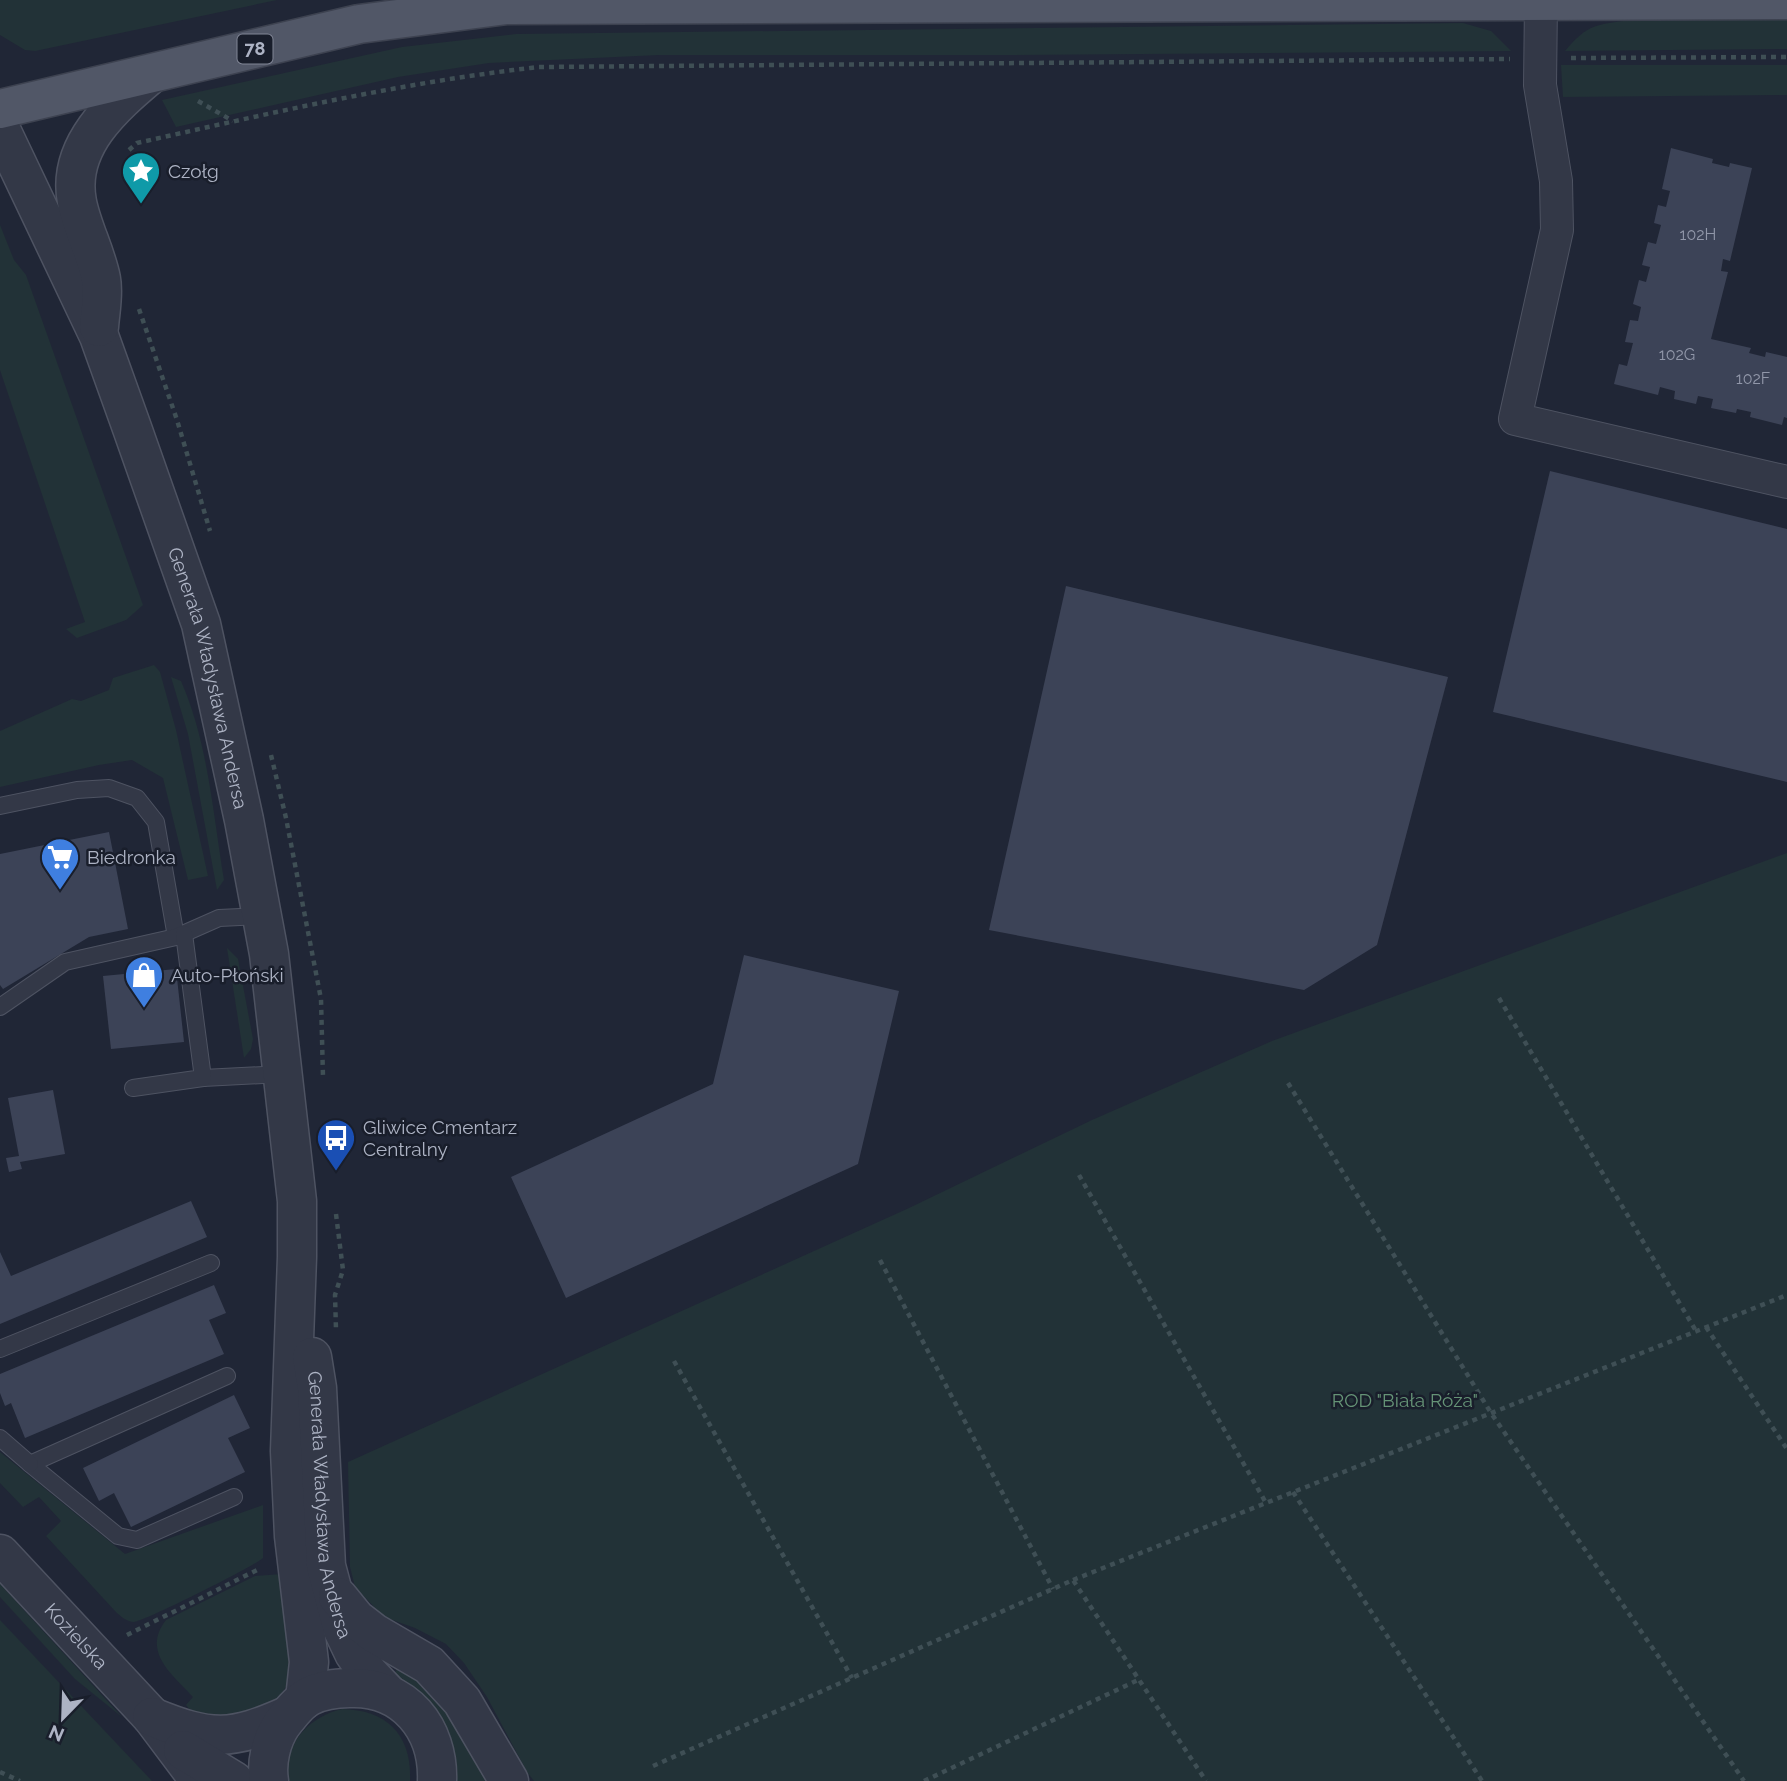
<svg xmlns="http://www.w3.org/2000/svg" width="1787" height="1781" viewBox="0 0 1787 1781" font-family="Raleway,sans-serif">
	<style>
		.green { fill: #223237 }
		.building { fill: #3c4357 }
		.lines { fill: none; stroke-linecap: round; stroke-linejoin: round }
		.service-casing { stroke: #4e5362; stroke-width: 18 }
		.minor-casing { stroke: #4e5362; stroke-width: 34 }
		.tertiary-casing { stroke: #4e5362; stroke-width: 41 }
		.primary-casing { stroke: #3d4250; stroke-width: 41 }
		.path { stroke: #3f4f55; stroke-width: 4.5; stroke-dasharray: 5 5; stroke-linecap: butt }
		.service { stroke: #333847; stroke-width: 16 }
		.minor { stroke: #333847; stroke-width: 32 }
		.tertiary { stroke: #333847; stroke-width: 38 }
		.primary { stroke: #515767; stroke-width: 38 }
		.labels { text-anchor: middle; stroke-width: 5; stroke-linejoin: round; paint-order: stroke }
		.number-label { font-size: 16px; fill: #9197a9 }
		.shield { fill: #191e2b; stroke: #818696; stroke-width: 2 }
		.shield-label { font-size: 18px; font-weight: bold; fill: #adb3c4 }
		.poi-label { font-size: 19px; fill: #adb3c4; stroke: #191e2b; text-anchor: start }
		.street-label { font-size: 19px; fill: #adb3c4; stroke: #191e2b }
		.park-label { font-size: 19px; fill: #659376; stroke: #191e2b }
	</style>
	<rect width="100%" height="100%" fill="#202636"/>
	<g class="green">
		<polygon points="0,0 277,0 35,51 25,50 0,35"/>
		<path d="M 1629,20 L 1787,20 L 1787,49 L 1565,51 C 1588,24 1595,25 1629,20 Z"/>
		<polygon points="1463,23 1491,31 1511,51 1013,55 659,55 489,63 398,77 176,127 162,100 402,47 516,34"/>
		<polygon points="1561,65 1787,65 1787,95 1563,97"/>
		<polygon points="0,225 14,260 26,275 143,605 126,620 77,638 66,629 85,622 0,370"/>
		<polygon points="154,665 160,672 176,730 208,876 188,880 163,778 132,760 99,765 0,787 0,731 72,699 81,701 109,690 113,678"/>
		<path d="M 171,677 L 181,681 C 208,742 213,814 224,880 L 217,890 L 188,734 Z"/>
		<polygon points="1787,853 1787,1781 534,1781 527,1772 487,1697 464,1663 446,1644 415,1628 384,1617 355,1587 350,1567 348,1462 909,1208 1092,1120 1272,1041"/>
		<polygon points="227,948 238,959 253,1039 251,1049 244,1058"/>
		<path d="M 0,1452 L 125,1554 L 263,1505 L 263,1558 C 257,1565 143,1622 134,1622 C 127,1622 120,1616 115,1611 L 46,1536 L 61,1521 L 39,1497 L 23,1507 L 0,1483 Z"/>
		<path d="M 282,1574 C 288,1611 308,1675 273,1703 C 263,1712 246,1717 234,1723 L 193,1713 L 186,1705 L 193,1697 C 173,1675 141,1652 166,1620 L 255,1576 Z"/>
		<polygon points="0,1584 122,1717 75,1679 0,1597"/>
		<polygon points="0,1620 152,1781 0,1781"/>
		<polygon points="401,1664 436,1693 489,1781 457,1781 447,1738 393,1675"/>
		<path d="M 342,1709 C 387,1710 412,1735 410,1781 L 289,1781 C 282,1744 309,1717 342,1709 Z"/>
	</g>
	<g class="building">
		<polygon points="1671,148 1713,159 1712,163 1729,167 1730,163 1752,168 1730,261 1723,259 1721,271 1728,272 1711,339 1751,348 1749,353 1765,357 1766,352 1787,357 1787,418 1784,417 1782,425 1750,417 1751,412 1737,409 1736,413 1711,408 1713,399 1698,396 1696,404 1674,399 1675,391 1660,387 1658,395 1614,384 1619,364 1627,366 1633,343 1625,342 1630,320 1638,321 1641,307 1633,304 1639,280 1646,282 1650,267 1642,265 1648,242 1656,244 1661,225 1654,223 1658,205 1666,207 1670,191 1662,189"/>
		<polygon points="1550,471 1787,529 1787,782 1493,712"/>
		<polygon points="1066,586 1448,677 1377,945 1304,990 989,930"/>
		<polygon points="109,832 128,929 89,937 3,989 0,985 0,854"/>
		<polygon points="744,955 899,991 858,1164 566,1298 511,1177 713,1084"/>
		<polygon points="176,969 184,1042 111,1049 103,976"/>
		<polygon points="53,1090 65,1154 20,1162 22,1169 9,1172 6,1158 19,1156 8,1098"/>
		<polygon points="191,1201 207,1237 0,1324 0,1252 11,1276"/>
		<polygon points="214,1285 226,1313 209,1320 224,1354 25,1438 11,1403 5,1406 0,1393 0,1374"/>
		<polygon points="234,1395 250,1428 228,1438 245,1472 131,1527 114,1493 99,1501 83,1468"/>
	</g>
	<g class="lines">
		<g class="service-casing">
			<g id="service">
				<polyline points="0,806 77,790 109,788 137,798 156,822 176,937"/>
				<polyline points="0,1007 65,962 176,937 219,918 262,916"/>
				<polyline points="203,1078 282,1074"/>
				<polyline points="133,1088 203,1078 184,934"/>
				<polyline points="0,1349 211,1263"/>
				<polyline points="227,1376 30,1464 118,1536 137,1540 234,1497"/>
				<polyline points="0,1438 30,1464"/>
			</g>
		</g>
		<g class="minor-casing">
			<polyline id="minor" points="1541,2 1540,85 1556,181 1557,230 1515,419 1787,482"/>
		</g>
		<g class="tertiary-casing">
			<g id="tertiary">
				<path id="s1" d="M 0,128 L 99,336 L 132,428 L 201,624 L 244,820 L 269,954 L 297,1201 L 297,1257 L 290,1451 L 294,1536 L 309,1662 L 305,1699"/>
				<path d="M 99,327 C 100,312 104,294 101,279 C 96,253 82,228 77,202 C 66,146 113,106 151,74"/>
				<path id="s2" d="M 312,1357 L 317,1388 L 326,1566 L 343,1630 L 354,1653 L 368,1673 L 388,1694"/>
				<path id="s3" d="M 0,1554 L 152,1717 L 200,1781"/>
				<polyline points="338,1597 356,1619 374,1633 429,1665 462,1701 509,1781"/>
				<path d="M 152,1717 C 211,1741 231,1741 289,1715"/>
				<polyline points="183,1750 234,1781"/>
				<path d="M 269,1781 C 266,1763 271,1740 282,1724 C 289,1715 298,1703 308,1697 C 321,1690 335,1688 350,1688 C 405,1686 439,1729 437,1781"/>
			</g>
		</g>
		<g class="primary-casing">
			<polyline id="primary" points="0,109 359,24 507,5 1787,0"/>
		</g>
		<g class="path">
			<polyline points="1571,58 1787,57"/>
			<polyline points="198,101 233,121"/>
			<path d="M 129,150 L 137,143 C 271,113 404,82 539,67 L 1510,59"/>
			<polyline points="139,309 177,420 210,531"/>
			<polyline points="271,755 286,818 321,999 323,1077"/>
			<polyline points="1499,998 1696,1331"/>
			<polyline points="1288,1083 1491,1413 1744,1781"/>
			<polyline points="1079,1175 1266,1503"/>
			<polyline points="336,1214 343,1270 335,1295 336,1330"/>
			<polyline points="880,1260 1053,1589"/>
			<polyline points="1706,1327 1787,1449"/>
			<polyline points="674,1361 852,1678"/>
			<polyline points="1293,1492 1482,1781"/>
			<polyline points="1073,1580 1787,1295"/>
			<polyline points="127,1635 261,1568"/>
			<polyline points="653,1766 1073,1580 1206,1781"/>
			<polyline points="0,1772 20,1781"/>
			<polyline points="924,1781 1138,1680"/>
		</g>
		<use href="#service" class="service"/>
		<use href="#minor" class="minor"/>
		<use href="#tertiary" class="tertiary"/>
		<use href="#primary" class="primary"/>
	</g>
	<defs>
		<g id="sight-pin" transform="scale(2.0125)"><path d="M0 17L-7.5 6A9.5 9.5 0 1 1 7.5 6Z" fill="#0f9aa8" stroke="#191e2b"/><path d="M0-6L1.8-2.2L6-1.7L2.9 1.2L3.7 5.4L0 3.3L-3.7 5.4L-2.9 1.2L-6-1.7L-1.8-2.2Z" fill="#fff"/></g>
		<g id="supermarket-pin" transform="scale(2.0125)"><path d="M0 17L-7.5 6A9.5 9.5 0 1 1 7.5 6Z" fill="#3f7fe0" stroke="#191e2b"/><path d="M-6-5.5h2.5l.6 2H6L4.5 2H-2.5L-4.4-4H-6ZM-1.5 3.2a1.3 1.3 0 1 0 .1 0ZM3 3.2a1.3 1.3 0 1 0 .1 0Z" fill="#fff"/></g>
		<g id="shop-pin" transform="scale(2.0125)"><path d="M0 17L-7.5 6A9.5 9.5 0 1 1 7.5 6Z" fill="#3f7fe0" stroke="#191e2b"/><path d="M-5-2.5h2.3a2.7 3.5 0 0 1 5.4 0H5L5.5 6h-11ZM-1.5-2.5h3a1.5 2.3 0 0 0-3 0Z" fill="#fff"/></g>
		<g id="bus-pin" transform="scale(2.0125)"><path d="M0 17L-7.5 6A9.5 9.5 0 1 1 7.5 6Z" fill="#1a4fb4" stroke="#191e2b"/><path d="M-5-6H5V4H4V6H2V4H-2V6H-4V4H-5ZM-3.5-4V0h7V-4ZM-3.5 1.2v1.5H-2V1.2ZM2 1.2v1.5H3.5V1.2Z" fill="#fff"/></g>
	</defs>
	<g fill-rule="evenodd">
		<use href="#sight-pin" x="141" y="171"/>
		<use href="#supermarket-pin" x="60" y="857"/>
		<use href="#shop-pin" x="144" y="975"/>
		<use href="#bus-pin" x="336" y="1138"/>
	</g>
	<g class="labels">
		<g class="number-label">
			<text x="1698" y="240">102H</text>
			<text x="1677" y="360">102G</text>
			<text x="1753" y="384">102F</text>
		</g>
		<rect class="shield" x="237.5" y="34.5" width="35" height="29" rx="5"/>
		<g class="shield-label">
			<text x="255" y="55">78</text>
		</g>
		<g class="poi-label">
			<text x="168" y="178">Czołg</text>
			<text x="87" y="864">Biedronka</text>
			<text x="171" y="982">Auto-Płoński</text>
			<text x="363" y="1134">Gliwice Cmentarz<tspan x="363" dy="22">Centralny</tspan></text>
		</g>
		<g class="street-label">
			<text dy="7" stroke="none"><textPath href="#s1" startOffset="590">Generała Władysława Andersa</textPath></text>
			<text dy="7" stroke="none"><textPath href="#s2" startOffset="149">Generała Władysława Andersa</textPath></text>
			<text dy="7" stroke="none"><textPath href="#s3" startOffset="112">Kozielska</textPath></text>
		</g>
		<g class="park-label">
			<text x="1405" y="1407">ROD "Biała Róża"</text>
		</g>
	</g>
	<g transform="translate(63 1718) rotate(203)" stroke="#191e2b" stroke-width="5" paint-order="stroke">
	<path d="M0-5L12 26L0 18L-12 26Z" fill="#adb3c4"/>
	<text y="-10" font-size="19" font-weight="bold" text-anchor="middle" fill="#adb3c4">N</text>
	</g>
</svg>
